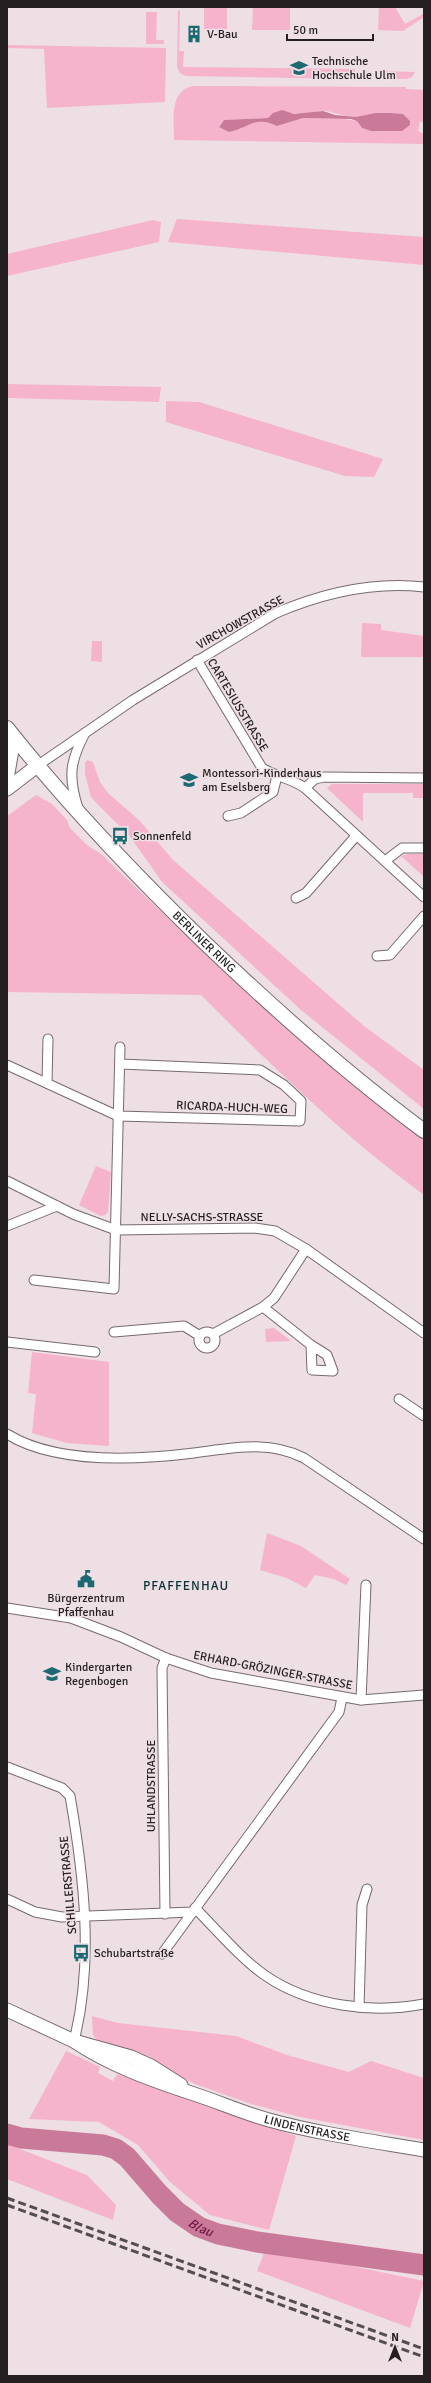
<svg xmlns="http://www.w3.org/2000/svg" width="431" height="2383" viewBox="0 0 431 2383" font-family="Signika,sans-serif">
	<style>
		.green { fill: #f6b3cc; fill-rule: evenodd }
		.water { fill: #c97a99 }
		.lines { fill: none; stroke-linecap: round; stroke-linejoin: round }
		.river { stroke: #c97a99; stroke-width: 21 }
		.street-casing { stroke: #766a6e; stroke-width: 11 }
		.secondary-casing { stroke: #766a6e; stroke-width: 15 }
		.primary-casing { stroke: #766a6e; stroke-width: 16 }
		.street { stroke: #fff; stroke-width: 9 }
		.secondary { stroke: #fff; stroke-width: 13 }
		.primary { stroke: #fff; stroke-width: 14 }
		.rail { stroke: #544d4f; stroke-width: 3; stroke-dasharray: 8 4; stroke-linecap: butt }
		.labels { text-anchor: middle; stroke-width: 3; stroke-linejoin: round; paint-order: stroke }
		.poi-label { font-size: 12px; fill: #241f21; stroke: #eddfe4; text-anchor: start }
		.street-label { font-size: 12px; fill: #241f21; stroke: #eddfe4 }
		.neighbourhood-label { font-size: 13px; letter-spacing: 1px; fill: #0e3135; stroke: #eddfe4 }
		.water-label { font-size: 13px; font-style: italic; fill: #731545; stroke: #eddfe4 }
	</style>
	<rect width="100%" height="100%" fill="#eddfe4"/>
	<g class="green">
		<rect x="204" y="7" width="23" height="22"/>
		<polygon points="253,7 290,7 290,30 252,30"/>
		<polygon points="379,7 395,7 405,24 423,14 424,17 403,31 378,30"/>
		<polygon points="178,10 180,11 179,51 184,51 183,67 355,69 354,79 186,76 180,73 177,67"/>
		<polygon points="146,12 157,12 156,40 164,40 164,44 146,44"/>
		<polygon points="7,45 166,48 165,102 47,108 44,49 7,48"/>
		<polygon points="385,71 415,72 412,77 406,79 385,79"/>
		<path d="M 193,86 L 406,87 L 406,89 L 424,90 L 424,123 L 420,121 L 418,131 L 424,134 L 424,144 L 174,140 C 174,121 169,90 193,86 ZM 278,111 C 289,113 300,115 311,113 C 316,112 321,110 326,111 C 337,113 346,117 357,117 C 376,116 394,107 410,121 L 402,131 L 371,131 L 362,128 L 357,121 L 344,119 L 303,118 L 277,126 C 253,115 251,128 229,132 L 219,126 L 224,120 L 268,118 Z"/>
		<polygon points="177,219 424,237 424,265 168,242"/>
		<polygon points="153,220 161,222 159,242 7,276 7,254"/>
		<polygon points="7,384 161,387 159,402 7,398"/>
		<polygon points="166,401 199,402 383,459 374,477 345,476 166,422"/>
		<polygon points="362,623 381,624 381,630 424,636 424,657 361,657"/>
		<polygon points="92,641 102,641 102,662 91,661"/>
		<polygon points="87,760 93,762 100,782 108,793 140,821 173,860 364,1026 424,1070 424,1109 301,1010 162,882 129,835 100,807 91,797 85,774 85,763"/>
		<polygon points="332,784 424,784 424,798 413,798 413,793 363,793 363,822 327,788"/>
		<path d="M 36,795 L 52,804 L 67,820 L 70,828 L 88,846 L 100,853 C 205,953 307,1054 424,1140 L 424,1195 C 343,1136 271,1065 201,995 L 7,992 L 7,816 Z"/>
		<polygon points="408,854 424,854 424,877 401,856"/>
		<polygon points="96,1166 111,1172 108,1212 105,1215 101,1216 79,1205"/>
		<polygon points="274,1328 291,1341 266,1342 265,1329"/>
		<polygon points="32,1352 109,1362 109,1446 67,1443 32,1433 36,1394 28,1393"/>
		<polygon points="267,1533 301,1546 350,1579 346,1585 334,1579 315,1575 306,1588 287,1578 260,1570"/>
		<polygon points="92,2016 118,2023 236,2036 287,2055 349,2072 371,2061 424,2078 424,2140 300,2117 251,2104 195,2084 175,2074 150,2057 99,2042 93,2035"/>
		<polygon points="66,2051 100,2067 98,2073 113,2081 117,2074 296,2136 269,2230 210,2215 170,2182 138,2145 99,2122 29,2119"/>
		<polygon points="7,2144 87,2175 116,2205 113,2220 7,2179"/>
		<polygon points="266,2248 424,2281 410,2328 257,2271"/>
	</g>
	<path class="water" d="M 282,110 L 294,114 L 323,111 L 335,115 L 356,117 L 376,113 L 390,113 L 403,114 L 410,121 L 410,125 L 402,131 L 371,131 L 362,128 L 357,121 L 351,119 L 303,118 L 277,126 C 254,115 250,128 229,132 L 219,127 L 224,120 L 268,118 L 273,113 Z"/>
	<g class="lines">
		<path class="river" id="s1" d="M 7,2134 L 21,2138 L 103,2145 L 116,2149 L 127,2157 L 159,2194 L 177,2212 L 199,2227 L 218,2234 L 257,2242 L 424,2265"/>
		<g class="street-casing">
			<g id="street">
				<path d="M 197,660 L 262,768 C 276,777 291,778 305,788 L 424,897"/>
				<path d="M 37,766 L 133,700 L 276,613 C 323,593 372,581 424,587"/>
				<polyline points="305,788 315,779 324,777 424,778"/>
				<path d="M 78,808 C 68,777 70,761 85,733"/>
				<polyline points="228,816 241,813 273,792 277,776"/>
				<polyline points="385,861 402,848 424,848"/>
				<polyline points="296,898 306,893 356,836"/>
				<polyline points="377,956 390,955 424,916"/>
				<polyline points="7,1065 118,1116 300,1121 301,1101 284,1085 260,1070 120,1064"/>
				<polyline points="47,1083 48,1039"/>
				<polyline points="7,1181 73,1214 116,1230 255,1228 275,1231 306,1249 424,1333"/>
				<polyline points="7,1226 57,1206"/>
				<polyline points="34,1280 114,1289 120,1047"/>
				<polyline points="263,1307 311,1345 327,1355 333,1371 312,1370 311,1345"/>
				<polyline points="114,1332 184,1326 200,1336"/>
				<circle cx="207" cy="1340" r="8"/>
				<polyline points="213,1334 263,1307 274,1298 306,1249"/>
				<polyline points="7,1342 95,1352"/>
				<polyline points="399,1399 424,1416"/>
				<path d="M 7,1434 C 57,1465 138,1460 194,1453 C 233,1448 268,1440 304,1458 L 424,1539"/>
				<polyline points="7,1608 71,1618 121,1637 166,1658 211,1673 361,1700 424,1695"/>
				<polyline points="361,1700 366,1585"/>
				<path d="M 7,1767 L 62,1788 L 70,1796 C 84,1876 94,1962 74,2041"/>
				<polyline points="7,1899 35,1912 62,1917 193,1912"/>
				<path d="M 195,1908 C 215,1928 243,1961 266,1976 C 310,2006 372,2014 424,2004"/>
				<polyline points="165,1914 162,1668 166,1658"/>
				<polyline points="162,1954 339,1712 342,1698"/>
				<polyline points="359,2007 362,1905 367,1889"/>
			</g>
		</g>
		<g class="secondary-casing">
			<g id="secondary">
				<polyline points="7,779 12,750 10,732"/>
				<polyline points="7,789 37,766"/>
				<polyline points="7,2010 74,2041 131,2057 151,2066 181,2085"/>
				<path id="s2" d="M 74,2041 C 111,2066 152,2080 194,2094 C 219,2102 243,2113 269,2120 C 320,2134 372,2141 424,2150"/>
			</g>
		</g>
		<g class="primary-casing">
			<g id="primary">
				<path id="s3" d="M 7,728 C 67,804 134,874 204,942 C 274,1009 346,1073 424,1131"/>
			</g>
		</g>
		<use href="#street" class="street"/>
		<use href="#secondary" class="secondary"/>
		<use href="#primary" class="primary"/>
		<g class="rail">
			<polyline points="7,2198 424,2349"/>
			<polyline points="7,2205 424,2357"/>
		</g>
	</g>
	<defs>
		<g id="building-bare" transform="scale(1.38)"><path d="M-4-6H4V6H1V3H-1V6H-4ZM-2.5-4.3h1.7v1.8h-1.7ZM.8-4.3h1.7v1.8H.8ZM-2.5-1h1.7V.8h-1.7ZM.8-1h1.7V.8H.8Z" fill="#1d6971" stroke="#eddfe4" stroke-width="2.5" paint-order="stroke"/></g>
		<g id="university-bare" transform="scale(1.38)"><path d="M0-5L7-2L0 1L-7-2ZM-4 1L0 2.5L4 1V4Q0 6-4 4Z" fill="#1d6971" stroke="#eddfe4" stroke-width="2.5" paint-order="stroke"/></g>
		<g id="school-bare" transform="scale(1.38)"><path d="M0-5L7-2L0 1L-7-2ZM-4 1L0 2.5L4 1V4Q0 6-4 4Z" fill="#1d6971" stroke="#eddfe4" stroke-width="2.5" paint-order="stroke"/></g>
		<g id="bus-bare" transform="scale(1.38)"><path d="M-5-6H5V4H4V6H2V4H-2V6H-4V4H-5ZM-3.5-4V0h7V-4ZM-3.5 1.2v1.5H-2V1.2ZM2 1.2v1.5H3.5V1.2Z" fill="#1d6971" stroke="#eddfe4" stroke-width="2.5" paint-order="stroke"/></g>
		<g id="civic-bare" transform="scale(1.38)"><path d="M-.6-6.5H3V-4.5H.6V-3L4-1V1h2V6H-6V1h2V-1L-.6-3ZM-1.2 2.5V6h2.4V2.5Z" fill="#1d6971" stroke="#eddfe4" stroke-width="2.5" paint-order="stroke"/></g>
	</defs>
	<g fill-rule="evenodd">
		<use href="#building-bare" x="194" y="34"/>
		<use href="#university-bare" x="299" y="68"/>
		<use href="#school-bare" x="189" y="780"/>
		<use href="#bus-bare" x="120" y="836"/>
		<use href="#civic-bare" x="86" y="1579"/>
		<use href="#school-bare" x="52" y="1674"/>
		<use href="#bus-bare" x="81" y="1953"/>
	</g>
	<g class="labels">
		<g class="poi-label">
			<text x="207" y="38">V-Bau</text>
			<text x="312" y="65">Technische<tspan x="312" dy="14">Hochschule Ulm</tspan></text>
			<text x="202" y="777">Montessori-Kinderhaus<tspan x="202" dy="14">am Eselsberg</tspan></text>
			<text x="133" y="840">Sonnenfeld</text>
			<text x="86" y="1602" text-anchor="middle">Bürgerzentrum<tspan x="86" dy="14">Pfaffenhau</tspan></text>
			<text x="65" y="1671">Kindergarten<tspan x="65" dy="14">Regenbogen</tspan></text>
			<text x="94" y="1957">Schubartstraße</text>
		</g>
		<g class="street-label">
			<text transform="translate(240 622) rotate(-29)" y="4">VIRCHOWSTRASSE</text>
			<text transform="translate(238 705) rotate(59)" y="4">CARTESIUSSTRASSE</text>
			<text dy="4" stroke="none"><textPath href="#s3" startOffset="291">BERLINER RING</textPath></text>
			<text transform="translate(232 1107) rotate(2)" y="4">RICARDA-HUCH-WEG</text>
			<text x="202" y="1221">NELLY-SACHS-STRASSE</text>
			<text transform="translate(273 1670) rotate(11)" y="4">ERHARD-GRÖZINGER-STRASSE</text>
			<text transform="translate(151 1786) rotate(-90)" y="4">UHLANDSTRASSE</text>
			<text transform="translate(68 1885) rotate(-95)" y="4">SCHILLERSTRASSE</text>
			<text dy="4" stroke="none"><textPath href="#s2" startOffset="250">LINDENSTRASSE</textPath></text>
		</g>
		<g class="neighbourhood-label">
			<text x="186" y="1590">PFAFFENHAU</text>
		</g>
		<g class="water-label">
			<text dy="5" stroke="none"><textPath href="#s1" startOffset="227">Blau</textPath></text>
		</g>
	</g>
	<rect width="431" height="2383" fill="none" stroke="#241f21" stroke-width="16"/>
	<g transform="translate(395 2347)" stroke="#eddfe4" stroke-width="3" paint-order="stroke">
	<path d="M0-3L7 15L0 10L-7 15Z" fill="#241f21"/>
	<text y="-6" font-size="11" font-weight="bold" text-anchor="middle" fill="#241f21">N</text>
	</g>
	<path d="M287 34v6h86v-6" fill="none" stroke="#241f21" stroke-width="2"/>
	<text x="293" y="34" font-size="12" fill="#241f21" stroke="#eddfe4" stroke-width="3" paint-order="stroke">50 m</text>
</svg>
